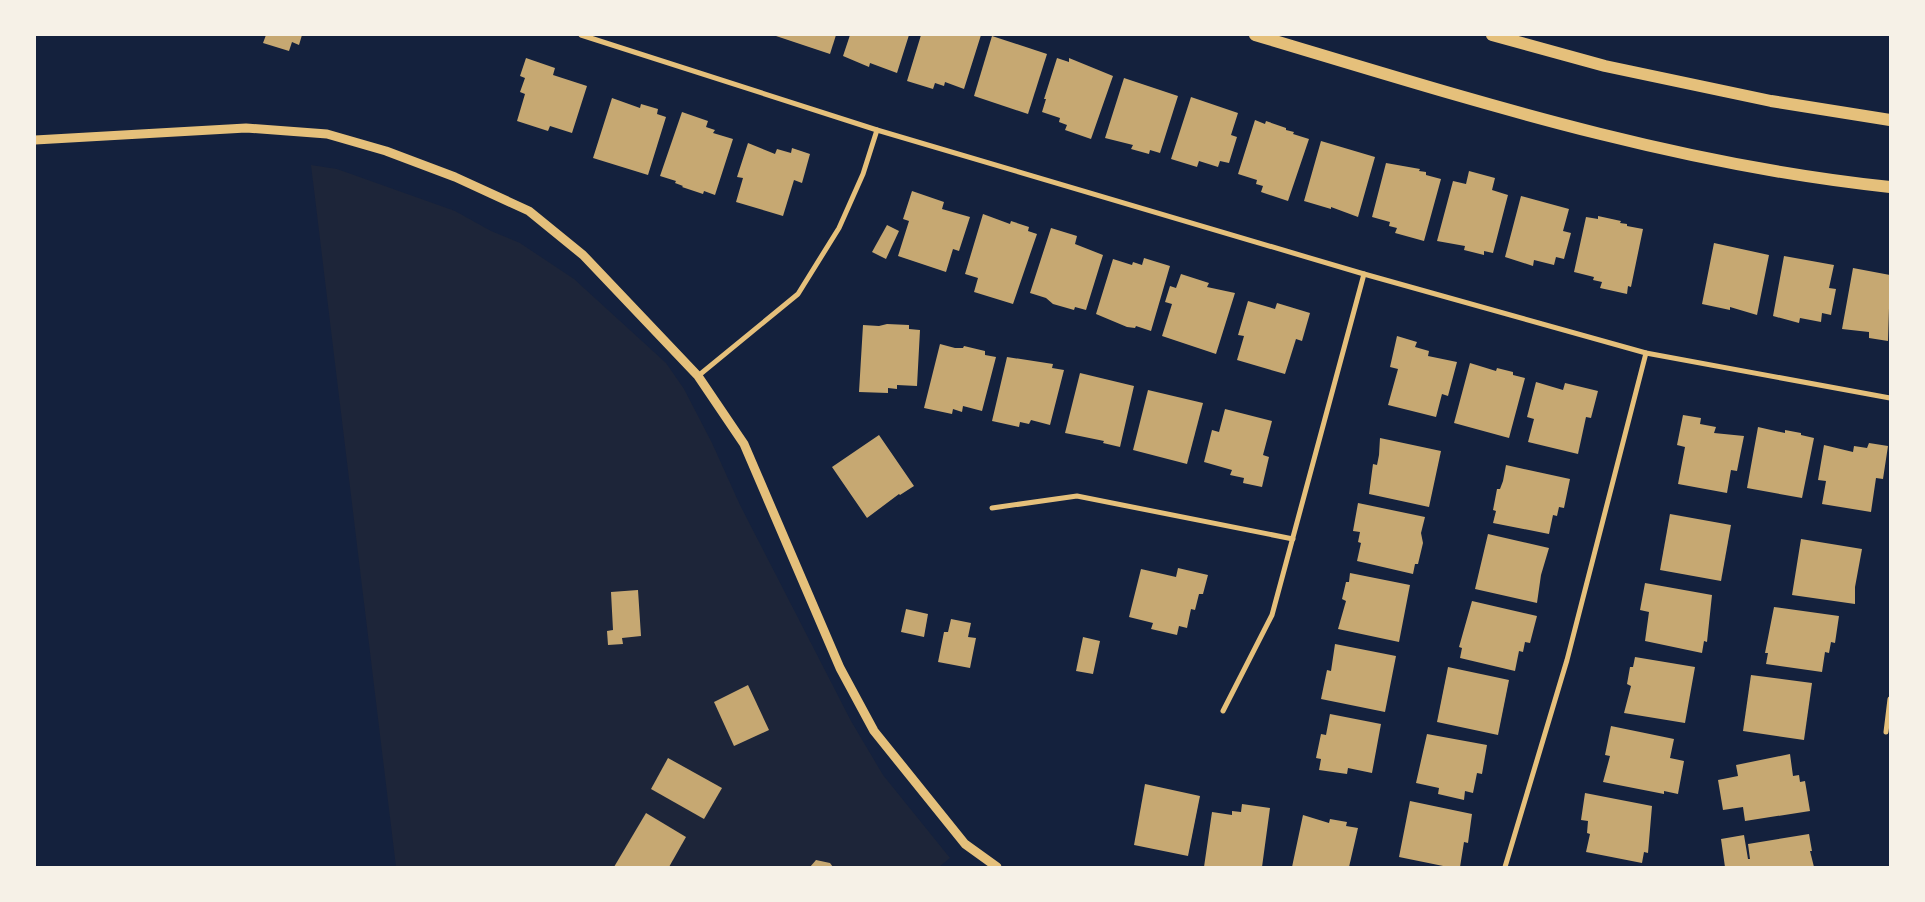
<svg xmlns="http://www.w3.org/2000/svg" width="1925" height="902" viewBox="0 0 1925 902" font-family="Lora,serif">
	<style>
		.green { fill: #1d2539 }
		.building { fill: #c6a872 }
		.lines { fill: none; stroke-linecap: round; stroke-linejoin: round }
		.minor { stroke: #e5c07b; stroke-width: 5 }
		.tertiary { stroke: #e5c07b; stroke-width: 9 }
		.primary { stroke: #e5c07b; stroke-width: 12 }
	</style>
	<rect width="100%" height="100%" fill="#14213d"/>
	<polygon class="green" points="311,165 337,169 455,211 491,231 520,243 574,279 666,363 684,389 712,443 740,505 851,721 883,775 950,858 939,867 396,867"/>
	<g class="building">
		<polygon points="266,35 302,35 299,45 292,42 289,51 263,43"/>
		<polygon points="773,35 836,35 830,54"/>
		<polygon points="850,35 909,35 897,73 870,63 869,67 843,56"/>
		<polygon points="921,35 981,35 964,89 945,82 944,86 935,83 933,89 907,81"/>
		<polygon points="992,36 1047,54 1028,114 974,96"/>
		<polygon points="526,58 555,68 553,75 587,86 572,133 550,126 548,131 517,121 525,94 520,92 525,78 520,76"/>
		<polygon points="1057,58 1069,62 1069,58 1113,76 1091,139 1065,130 1067,125 1059,122 1060,118 1042,112 1046,99 1044,99"/>
		<polygon points="1124,78 1178,96 1160,153 1150,150 1149,154 1131,149 1133,145 1105,138"/>
		<polygon points="1191,97 1238,113 1231,135 1237,137 1229,163 1220,161 1218,167 1199,161 1197,167 1171,159"/>
		<polygon points="612,98 640,108 641,104 658,109 657,114 666,117 648,175 593,158"/>
		<polygon points="682,112 708,121 706,127 715,130 713,133 733,139 715,195 704,191 703,194 682,187 683,186 675,183 676,181 660,176"/>
		<polygon points="1255,120 1265,124 1266,121 1286,128 1286,130 1294,132 1293,134 1309,139 1288,201 1261,192 1263,186 1256,184 1257,180 1238,174"/>
		<polygon points="1321,141 1375,157 1358,217 1331,207 1331,209 1304,201"/>
		<polygon points="748,143 775,154 777,149 791,153 792,148 810,154 802,183 794,180 783,216 736,202 743,178 737,177"/>
		<polygon points="1386,163 1420,169 1419,171 1426,172 1426,175 1441,179 1424,241 1395,233 1397,228 1389,226 1390,222 1372,217"/>
		<polygon points="1469,171 1495,178 1492,190 1508,195 1493,253 1484,251 1484,255 1464,250 1465,246 1437,241 1453,181 1466,184"/>
		<polygon points="912,191 944,202 942,209 970,217 959,251 953,249 946,272 898,256 909,221 903,219"/>
		<polygon points="1521,196 1569,209 1563,231 1571,233 1564,259 1556,257 1554,265 1534,260 1533,266 1505,257"/>
		<polygon points="983,214 1010,224 1011,221 1029,227 1028,231 1037,234 1013,304 974,292 978,278 965,274"/>
		<polygon points="1598,216 1621,221 1620,223 1627,224 1627,226 1643,229 1631,287 1628,286 1627,294 1600,288 1602,282 1593,280 1594,277 1574,272 1586,217 1598,219"/>
		<polygon points="887,225 899,231 886,259 872,252"/>
		<polygon points="1051,228 1077,236 1075,244 1103,255 1086,310 1075,307 1074,310 1053,304 1046,298 1030,293"/>
		<polygon points="1714,243 1769,255 1757,315 1730,307 1730,310 1702,304"/>
		<polygon points="1784,256 1834,265 1829,288 1836,289 1831,315 1822,313 1821,322 1800,318 1799,323 1773,316"/>
		<polygon points="1144,258 1170,266 1151,331 1136,326 1135,328 1127,327 1096,314 1113,259 1132,265 1133,262 1142,265"/>
		<polygon points="1853,268 1890,275 1888,341 1869,338 1869,332 1842,329"/>
		<polygon points="1181,274 1209,283 1207,287 1235,293 1216,354 1162,336 1172,304 1165,302 1170,286 1176,288"/>
		<polygon points="1248,301 1275,309 1277,303 1310,313 1302,341 1296,339 1285,374 1237,360 1244,336 1238,335"/>
		<polygon points="887,324 909,325 909,329 920,330 917,386 897,385 897,389 888,388 888,393 859,392 863,325 879,326"/>
		<polygon points="1397,336 1417,342 1415,347 1429,351 1428,356 1457,362 1448,396 1442,394 1436,417 1388,405 1398,369 1390,367"/>
		<polygon points="940,344 955,348 963,348 964,346 985,351 985,355 996,357 982,411 963,406 962,412 953,409 952,414 924,408"/>
		<polygon points="1007,357 1053,364 1052,368 1064,370 1050,425 1031,420 1029,424 1020,422 1019,427 992,421"/>
		<polygon points="1470,363 1496,371 1497,368 1513,372 1513,375 1525,378 1509,438 1454,423"/>
		<polygon points="1080,373 1134,386 1120,447 1103,443 1104,441 1065,433"/>
		<polygon points="1536,382 1563,390 1565,383 1598,391 1591,418 1586,417 1578,454 1528,442 1534,419 1527,417"/>
		<polygon points="1148,390 1203,403 1187,464 1133,450"/>
		<polygon points="1225,409 1272,421 1263,455 1269,457 1262,487 1243,483 1244,478 1230,475 1232,470 1204,462 1212,430 1219,432"/>
		<polygon points="1683,415 1701,418 1700,424 1716,427 1714,433 1744,436 1737,471 1731,470 1727,493 1678,484 1685,447 1677,445"/>
		<polygon points="1758,427 1785,433 1785,430 1801,433 1801,435 1814,438 1802,498 1747,488"/>
		<polygon points="879,435 914,486 900,495 899,494 867,518 832,467"/>
		<polygon points="1380,438 1441,451 1429,507 1369,494 1373,464 1377,465 1379,455"/>
		<polygon points="1869,443 1888,446 1883,479 1876,478 1871,512 1822,504 1826,481 1818,480 1824,445 1853,452 1854,446 1867,448"/>
		<polygon points="1506,465 1570,479 1564,508 1559,507 1557,516 1553,515 1549,534 1493,523 1496,511 1493,510 1497,489 1500,489 1503,481"/>
		<polygon points="1358,503 1425,517 1421,533 1423,543 1418,564 1415,564 1413,574 1357,561 1361,543 1358,542 1360,532 1353,531"/>
		<polygon points="1670,514 1731,525 1721,581 1660,570"/>
		<polygon points="1488,534 1549,548 1541,575 1537,603 1475,589"/>
		<polygon points="1801,539 1862,549 1855,587 1855,604 1792,595"/>
		<polygon points="1178,568 1208,575 1203,594 1199,594 1195,610 1191,609 1187,628 1179,626 1177,635 1151,629 1153,623 1129,617 1141,569 1176,577"/>
		<polygon points="1350,573 1410,585 1399,642 1338,629 1346,601 1342,599 1346,582 1349,582"/>
		<polygon points="1645,583 1712,595 1707,642 1704,641 1702,653 1645,641 1649,612 1640,610"/>
		<polygon points="638,590 641,636 622,638 623,644 608,645 607,631 613,630 611,592"/>
		<polygon points="1472,601 1537,616 1530,643 1525,642 1523,652 1519,651 1515,671 1460,658 1462,648 1459,647"/>
		<polygon points="1774,607 1839,616 1835,643 1831,642 1829,653 1825,652 1822,672 1766,664 1768,653 1765,653"/>
		<polygon points="906,609 928,614 924,637 901,632"/>
		<polygon points="951,619 971,623 968,637 976,638 970,668 938,662 944,632 948,632"/>
		<polygon points="1083,637 1100,641 1093,674 1076,671"/>
		<polygon points="1335,644 1396,656 1385,712 1321,699 1327,670 1331,671"/>
		<polygon points="1635,657 1695,667 1685,723 1624,713 1631,686 1627,684 1630,667 1633,667"/>
		<polygon points="1448,667 1509,680 1498,735 1437,722"/>
		<polygon points="1751,675 1812,683 1804,740 1743,731"/>
		<polygon points="748,685 769,730 734,746 714,702"/>
		<polygon points="1330,714 1381,724 1372,773 1348,768 1347,774 1319,770 1321,759 1316,758 1321,734 1326,735"/>
		<polygon points="1611,726 1674,739 1670,758 1684,761 1678,794 1664,791 1664,794 1603,782 1610,756 1605,755"/>
		<polygon points="1427,734 1487,745 1482,774 1477,773 1473,793 1465,791 1464,800 1438,794 1439,788 1416,783"/>
		<polygon points="1790,754 1793,776 1799,775 1800,782 1805,781 1810,811 1745,821 1743,807 1723,810 1718,780 1738,776 1736,765"/>
		<polygon points="668,758 722,788 704,819 651,789"/>
		<polygon points="1145,784 1200,796 1188,856 1134,845"/>
		<polygon points="1585,793 1652,806 1648,853 1644,852 1642,863 1586,852 1590,834 1587,833 1588,821 1581,820"/>
		<polygon points="1410,801 1472,814 1468,843 1464,842 1460,867 1448,867 1399,857"/>
		<polygon points="1242,804 1270,808 1262,867 1204,867 1212,812 1232,815 1232,811 1241,812"/>
		<polygon points="646,813 686,837 669,867 614,867"/>
		<polygon points="1303,815 1329,823 1330,819 1347,822 1346,826 1358,828 1349,867 1292,867"/>
		<polygon points="1809,834 1812,851 1810,851 1814,867 1725,867 1721,839 1744,835 1748,859 1750,859 1748,844"/>
		<polygon points="816,860 830,863 833,867 810,867"/>
	</g>
	<g class="lines">
		<g class="minor">
			<polyline points="581,35 877,130 1364,274 1646,353 1890,398"/>
			<polyline points="698,376 798,294 839,228 863,174 877,130"/>
			<polyline points="992,508 1077,496 1293,539"/>
			<polyline points="1223,711 1272,615 1364,274"/>
			<polyline points="1886,732 1890,699"/>
			<polyline points="1505,867 1567,660 1646,353"/>
		</g>
		<polyline class="tertiary" points="35,140 246,128 327,134 386,151 455,177 529,211 583,255 698,376 744,444 840,668 874,731 965,844 997,867"/>
		<g class="primary">
			<path d="M 1255,35 C 1466,98 1670,164 1890,187"/>
			<polyline points="1492,35 1605,66 1771,101 1890,120"/>
		</g>
	</g>
	<rect width="1925" height="902" fill="none" stroke="#f6f1e7" stroke-width="72"/>
</svg>
